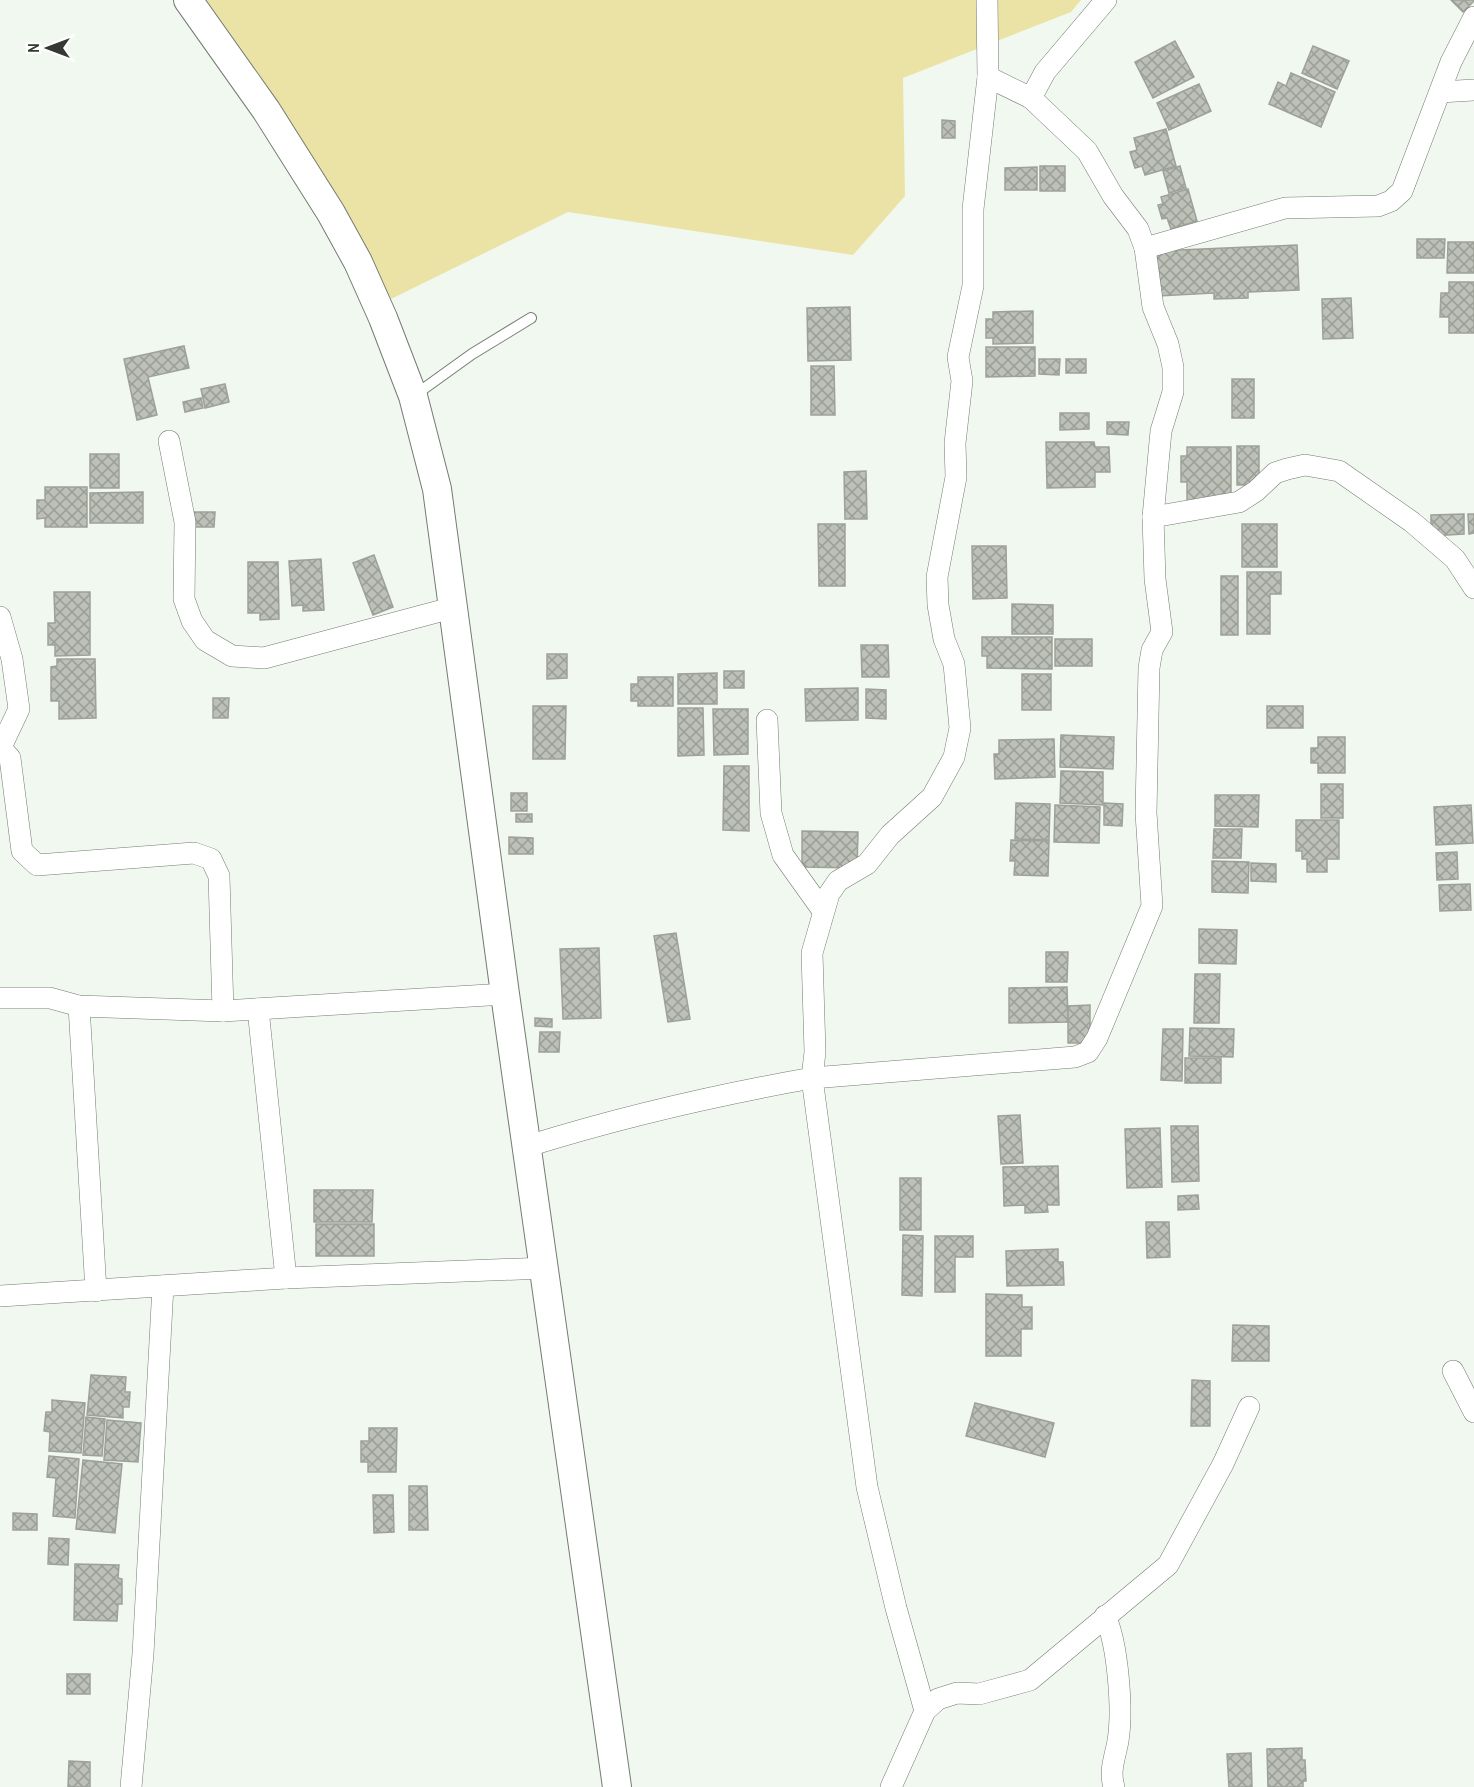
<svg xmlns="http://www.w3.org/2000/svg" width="1474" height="1787" viewBox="0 0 1474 1787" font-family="'Archivo Narrow',sans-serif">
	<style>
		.green { fill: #ebe3a6 }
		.building { fill: url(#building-cross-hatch); stroke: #9ea198; stroke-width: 1.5 }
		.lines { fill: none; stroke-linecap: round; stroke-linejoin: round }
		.service-casing { stroke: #747b74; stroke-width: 12 }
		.minor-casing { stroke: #747b74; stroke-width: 22 }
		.secondary-casing { stroke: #747b74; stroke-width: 30 }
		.service { stroke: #fff; stroke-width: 10 }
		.minor { stroke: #fff; stroke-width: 21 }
		.secondary { stroke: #fff; stroke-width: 28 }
	</style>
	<defs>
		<pattern id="building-cross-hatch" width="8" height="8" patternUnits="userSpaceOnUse" patternTransform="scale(1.5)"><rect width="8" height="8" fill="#bcc0b6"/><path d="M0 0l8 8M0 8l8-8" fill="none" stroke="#9a9d95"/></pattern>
	</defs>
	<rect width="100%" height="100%" fill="#f0f8ef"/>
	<polygon class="green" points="203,0 1081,0 1071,12 903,78 905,196 853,255 568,212 391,299 298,142"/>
	<g class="building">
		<polygon points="1451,0 1474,0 1474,1 1463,12"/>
		<polygon points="1175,41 1194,77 1153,98 1135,62"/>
		<polygon points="1313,46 1349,61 1337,89 1302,73"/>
		<polygon points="1291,73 1335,92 1321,127 1269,104 1278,82 1286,86"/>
		<polygon points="1199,84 1211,111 1169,130 1157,103"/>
		<polygon points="942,120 955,121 955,138 942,138"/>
		<polygon points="1166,129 1176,166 1145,175 1142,166 1135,168 1130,152 1137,150 1134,138"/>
		<rect x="1040" y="166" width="25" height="25"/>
		<polygon points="1180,166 1186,188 1169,193 1163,171"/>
		<polygon points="1037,167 1037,190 1005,190 1005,168"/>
		<polygon points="1188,189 1197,221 1171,229 1167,218 1162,219 1158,205 1163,204 1161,197"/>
		<polygon points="1417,239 1445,239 1444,258 1417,258"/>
		<polygon points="1448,242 1474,242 1474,273 1447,273"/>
		<polygon points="1297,245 1299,290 1248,292 1248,298 1214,299 1214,293 1158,296 1156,251"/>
		<polygon points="1449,282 1474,282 1474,333 1449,333 1449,317 1440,317 1441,293 1449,293"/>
		<polygon points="1351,298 1353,338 1323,339 1322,299"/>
		<polygon points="850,307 851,360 808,361 807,308"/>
		<polygon points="1033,311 1033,343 993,344 993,338 986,338 986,319 993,319 993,312"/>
		<polygon points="184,346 189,368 148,377 157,415 137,420 124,359"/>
		<polygon points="986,347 1035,347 1035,376 986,377"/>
		<polygon points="1039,359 1060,359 1059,375 1039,374"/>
		<rect x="1066" y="359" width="20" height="14"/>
		<polygon points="811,366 834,366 835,415 811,415"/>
		<rect x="1232" y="379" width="22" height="39"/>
		<polygon points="225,384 229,402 205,408 201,389"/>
		<polygon points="201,398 203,408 185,412 183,402"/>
		<polygon points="1060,413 1089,413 1089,429 1060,430"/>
		<polygon points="1107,422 1129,422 1128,435 1107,434"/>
		<polygon points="1046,442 1094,442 1095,447 1109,447 1110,472 1095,472 1095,487 1047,488"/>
		<rect x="1237" y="446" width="22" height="39"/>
		<polygon points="1187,447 1231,447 1231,501 1187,501 1187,482 1181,482 1181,456 1187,456"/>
		<rect x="90" y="454" width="29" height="34"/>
		<polygon points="866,471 867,519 845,519 844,472"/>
		<polygon points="45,487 87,487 87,527 45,527 45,518 37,519 37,500 45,500"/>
		<polygon points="143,492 143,523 90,523 90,493"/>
		<polygon points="194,512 215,512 214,527 194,527"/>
		<polygon points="1464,514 1464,534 1431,536 1431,515"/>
		<polygon points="1468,514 1474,514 1474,533 1469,534"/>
		<polygon points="818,524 845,524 845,586 819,586"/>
		<rect x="1242" y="524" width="35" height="43"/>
		<polygon points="972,546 1006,546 1007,598 973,599"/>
		<polygon points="374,555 393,607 373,615 353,563"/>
		<polygon points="321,559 324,610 303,611 303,605 292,606 289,561"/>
		<polygon points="248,562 278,562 279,619 260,620 260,613 248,613"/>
		<polygon points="1247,572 1281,572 1281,594 1270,594 1270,634 1247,634"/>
		<rect x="1221" y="576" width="17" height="59"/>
		<polygon points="54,592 90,592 90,655 55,656 55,645 48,645 48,623 55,623"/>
		<polygon points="1012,604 1053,605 1053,634 1012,634"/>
		<polygon points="982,637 1052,637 1052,669 987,668 987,656 982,656"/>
		<rect x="1055" y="639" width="37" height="27"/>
		<polygon points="861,645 888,645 889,677 862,677"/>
		<polygon points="547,654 567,654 567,678 547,679"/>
		<polygon points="57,659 95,659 96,718 59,719 59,701 51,701 51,667 57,666"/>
		<rect x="724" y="671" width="20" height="17"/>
		<polygon points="717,673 717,704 678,704 678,674"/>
		<rect x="1022" y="674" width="29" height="36"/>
		<polygon points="638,677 673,677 673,706 638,706 638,701 631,701 631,684 638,684"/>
		<polygon points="858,688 858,720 806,721 805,689"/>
		<polygon points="866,689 886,690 886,719 866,718"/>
		<polygon points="213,698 229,698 228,718 213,718"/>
		<polygon points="533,706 566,706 565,759 533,759"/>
		<rect x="1267" y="706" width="36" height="22"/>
		<polygon points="678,708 703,708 704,755 678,756"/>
		<polygon points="713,709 748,709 748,754 714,755"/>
		<polygon points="1061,735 1114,737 1113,769 1060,767"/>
		<polygon points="1318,737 1345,737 1345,773 1318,773 1318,763 1311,763 1311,748 1318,748"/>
		<polygon points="1054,739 1055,777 995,779 994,754 999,754 999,740"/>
		<polygon points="724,766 749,766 749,831 723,830"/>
		<polygon points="1061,771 1103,772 1103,805 1060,803"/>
		<rect x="1321" y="784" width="22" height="34"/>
		<rect x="511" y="793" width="16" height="18"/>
		<polygon points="1215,795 1259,795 1258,827 1215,826"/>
		<polygon points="1016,803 1050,804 1049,840 1015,839"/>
		<polygon points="1104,803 1123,804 1122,826 1104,825"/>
		<polygon points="1055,805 1100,807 1099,843 1054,842"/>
		<polygon points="1471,805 1473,843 1436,845 1434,807"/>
		<rect x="516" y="814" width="16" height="8"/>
		<polygon points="1296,820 1339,820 1339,859 1327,859 1327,872 1307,872 1307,859 1302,859 1302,851 1296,851"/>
		<polygon points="1214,829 1242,829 1241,858 1213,858"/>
		<polygon points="802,831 858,832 857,868 802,867"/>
		<polygon points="509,837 533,838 533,854 509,854"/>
		<polygon points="1011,840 1049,841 1048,876 1014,875 1015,861 1010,861"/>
		<polygon points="1457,852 1458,879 1437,880 1436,853"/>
		<polygon points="1212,861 1249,862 1248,893 1212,892"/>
		<polygon points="1251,863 1276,864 1276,882 1251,881"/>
		<polygon points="1470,884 1471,910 1440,911 1439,885"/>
		<polygon points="1199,929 1237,930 1236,964 1199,963"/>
		<polygon points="676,933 690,1019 668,1022 654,936"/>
		<polygon points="599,948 601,1018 563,1019 560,949"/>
		<polygon points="1046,952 1068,952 1067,982 1046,982"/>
		<polygon points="1195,974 1220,974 1219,1023 1194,1023"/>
		<polygon points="1067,987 1068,1022 1009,1023 1009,988"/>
		<polygon points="1090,1005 1090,1043 1068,1043 1068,1006"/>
		<polygon points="535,1018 552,1019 552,1027 535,1026"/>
		<polygon points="1190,1028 1234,1029 1233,1057 1189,1056"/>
		<polygon points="1163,1029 1183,1029 1182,1081 1161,1080"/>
		<polygon points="540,1032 560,1032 559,1052 539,1052"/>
		<rect x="1185" y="1058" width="36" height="25"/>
		<polygon points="1020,1115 1023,1163 1001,1164 998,1116"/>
		<polygon points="1171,1126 1198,1126 1199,1181 1172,1182"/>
		<polygon points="1160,1128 1162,1187 1127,1188 1125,1129"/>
		<polygon points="1058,1166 1059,1205 1047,1205 1048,1212 1025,1213 1025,1205 1004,1206 1003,1167"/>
		<rect x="900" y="1178" width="21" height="52"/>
		<polygon points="314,1190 373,1190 372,1222 314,1222"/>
		<polygon points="1198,1195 1199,1209 1178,1210 1178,1196"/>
		<polygon points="1146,1222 1169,1222 1170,1257 1147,1258"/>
		<rect x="316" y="1224" width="58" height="32"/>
		<polygon points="903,1235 923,1236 922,1296 902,1295"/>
		<polygon points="935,1236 973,1236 973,1257 955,1257 955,1292 935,1292"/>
		<polygon points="1058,1249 1058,1262 1063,1262 1064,1285 1007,1286 1006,1251"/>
		<polygon points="986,1294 1022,1295 1022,1307 1032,1307 1032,1329 1021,1329 1021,1356 986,1356"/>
		<polygon points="1233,1325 1269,1326 1269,1361 1232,1361"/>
		<polygon points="91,1375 126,1377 125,1392 130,1392 129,1407 123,1407 123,1418 87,1415"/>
		<polygon points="1192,1380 1210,1381 1210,1426 1191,1426"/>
		<polygon points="52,1400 85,1403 81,1453 49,1451 50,1432 44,1431 46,1412 52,1412"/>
		<polygon points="975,1403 1054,1423 1045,1457 966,1436"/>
		<polygon points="86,1417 105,1419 102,1456 83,1455"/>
		<polygon points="107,1420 141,1423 138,1462 104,1460"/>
		<polygon points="369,1428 397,1428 396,1472 368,1472 368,1462 361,1462 361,1441 369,1441"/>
		<polygon points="49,1456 79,1459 75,1518 53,1516 56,1478 47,1477"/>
		<polygon points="83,1460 122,1464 115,1533 76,1529"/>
		<polygon points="409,1486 427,1486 428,1530 409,1530"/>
		<polygon points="373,1495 393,1495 394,1532 374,1533"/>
		<polygon points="13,1513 37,1514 37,1530 13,1530"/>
		<polygon points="49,1538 69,1539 68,1565 48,1564"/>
		<polygon points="75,1564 119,1565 118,1578 122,1579 122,1604 118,1604 117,1621 74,1620"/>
		<rect x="67" y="1674" width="23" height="20"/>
		<polygon points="1302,1748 1302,1760 1305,1760 1306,1781 1303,1781 1303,1787 1268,1787 1267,1749"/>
		<polygon points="1251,1753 1252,1787 1229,1787 1227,1754"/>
		<polygon points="69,1761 90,1762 90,1787 68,1787"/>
	</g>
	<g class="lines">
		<g class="service-casing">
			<polyline id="service" points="415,395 472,354 531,318"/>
		</g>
		<g class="minor-casing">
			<g id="minor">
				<polyline points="987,0 988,77"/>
				<polyline points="1440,92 1474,90"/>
				<polyline points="1145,248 1285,208 1378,206 1391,201 1402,191 1451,62 1474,17"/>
				<polyline points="169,441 185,522 184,599 192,621 205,640 232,656 264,658 455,607"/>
				<polyline points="1153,517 1239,502 1256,491 1275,473 1287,469 1305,465 1339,471 1412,522 1455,559 1474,588"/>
				<polyline points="0,617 12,659 19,709 1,747"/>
				<polyline points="767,720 771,813 783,855 823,911"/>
				<polyline points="0,747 10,758 22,851 37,865 194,853 211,859 219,876 223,1011"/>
				<polyline points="0,998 50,998 79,1006 223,1011 505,994"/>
				<polyline points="79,1006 96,1291"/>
				<polyline points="258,1009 286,1278"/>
				<path d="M 528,1146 C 621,1117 716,1095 812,1078 L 815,1052 L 812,953 L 829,894 L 838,881 L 867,864 L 890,835 L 932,797 L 954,757 L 960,728 L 954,664 L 944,639 L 938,605 L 937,577 L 956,477 L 955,443 L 962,381 L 958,357 L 973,286 L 973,209 L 988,77 L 1031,98 L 1045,72 L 1106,0"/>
				<polyline points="0,1296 286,1278 545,1268"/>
				<polyline points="1453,1371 1474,1412"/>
				<path d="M 1105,1616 C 1118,1644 1123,1710 1118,1741 C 1115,1758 1109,1770 1114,1787"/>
				<polyline points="925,1711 896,1608 867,1487 812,1078 1075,1057 1088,1052 1097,1038 1152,906 1146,813 1149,668 1152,650 1162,632 1155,579 1153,517 1161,431 1173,392 1173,367 1168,344 1153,307 1145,248 1138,229 1113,196 1087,151 1031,98"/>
				<polyline points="131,1787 143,1654 163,1286"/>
				<polyline points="891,1787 925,1711 938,1699 957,1693 979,1694 1030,1680 1168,1565 1223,1464 1249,1407"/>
			</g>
		</g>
		<g class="secondary-casing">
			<polyline id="secondary" points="188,0 266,110 331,213 358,262 383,318 413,396 437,489 505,994 617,1787"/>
		</g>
		<use href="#service" class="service"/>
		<use href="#minor" class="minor"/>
		<use href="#secondary" class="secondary"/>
	</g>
	<g transform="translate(48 48) rotate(270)" stroke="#ffffff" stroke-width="4.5" paint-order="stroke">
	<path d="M0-4.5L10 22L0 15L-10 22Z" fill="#353835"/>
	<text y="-9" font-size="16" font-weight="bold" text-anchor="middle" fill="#353835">N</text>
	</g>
</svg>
